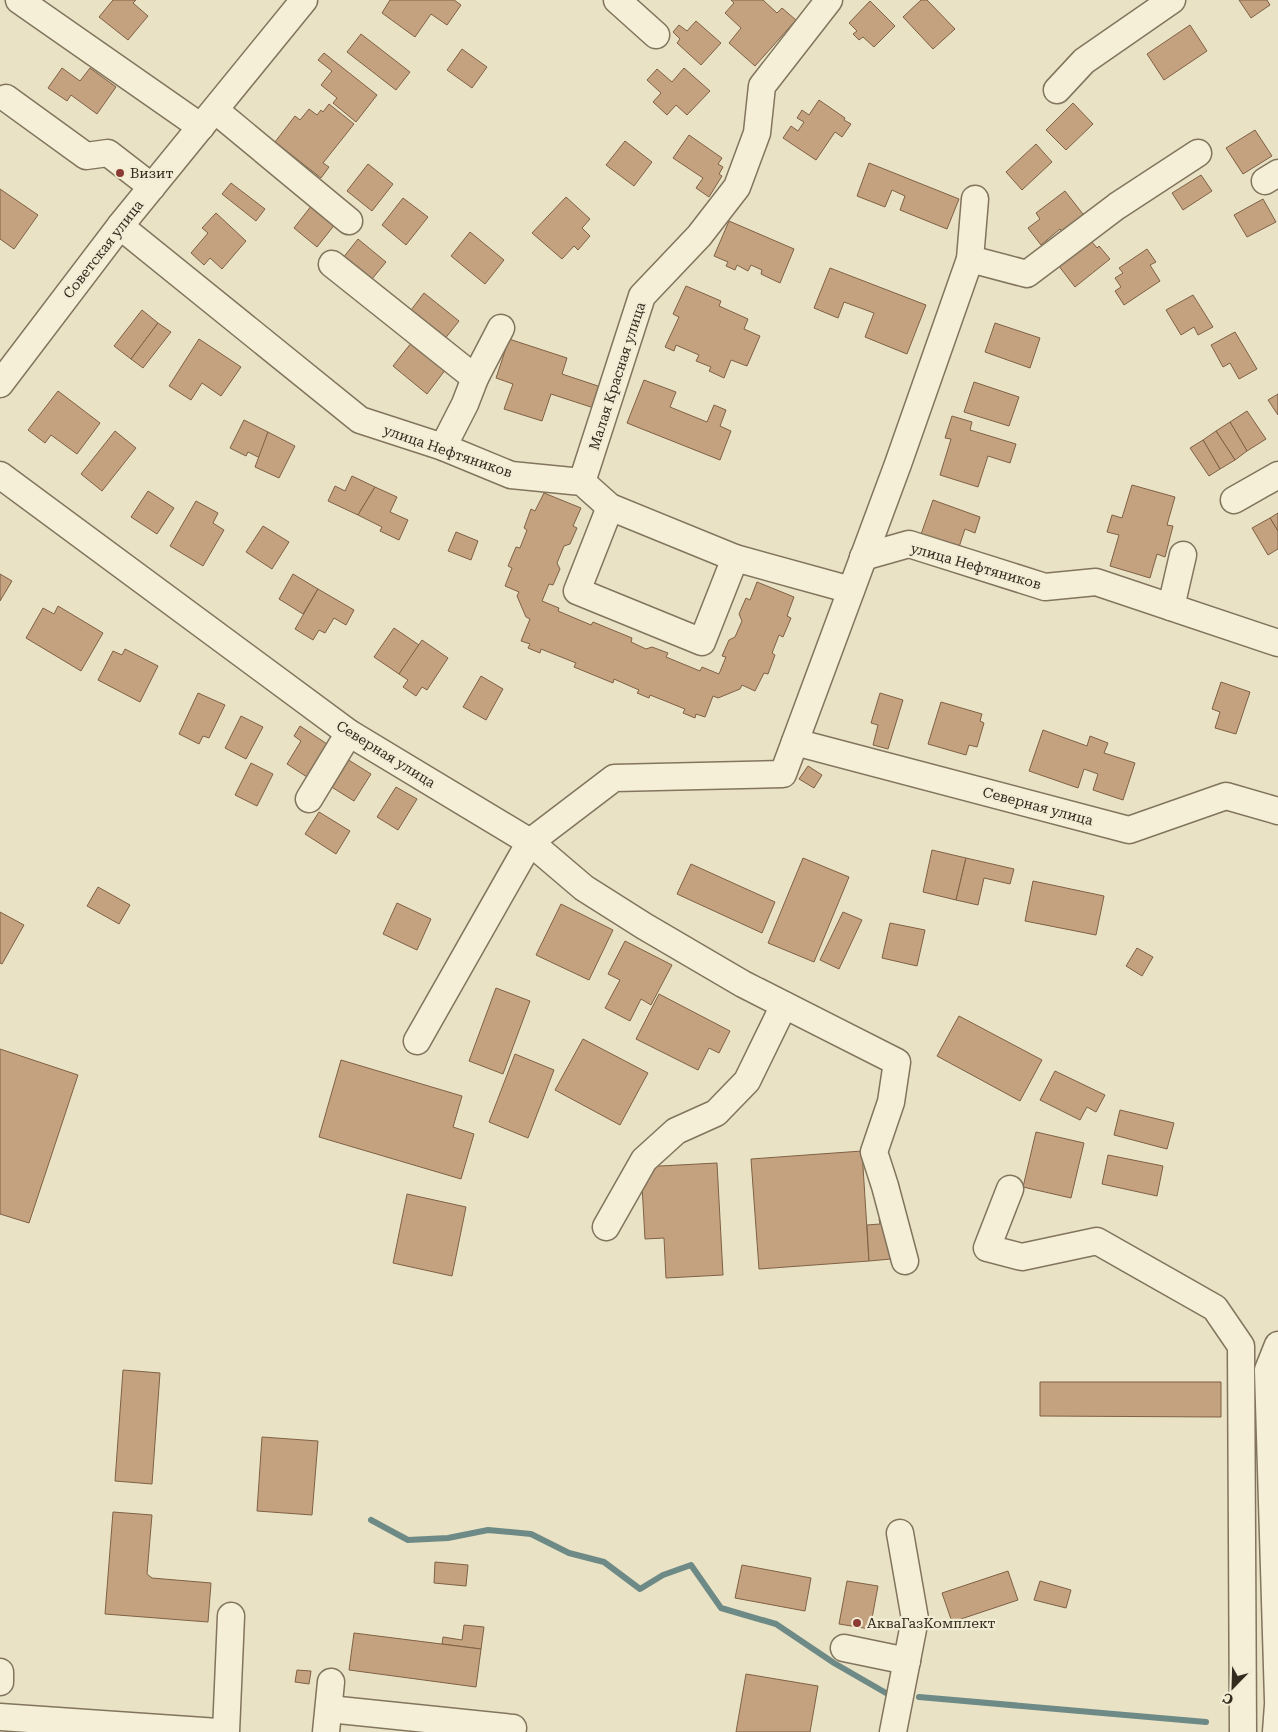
<svg xmlns="http://www.w3.org/2000/svg" width="1278" height="1732" viewBox="0 0 1278 1732" font-family="'Roboto Serif',serif">
	<style>
		.lines { fill: none; stroke-linecap: round; stroke-linejoin: round }
		.stream { stroke: #6e8a86; stroke-width: 6 }
		.building { fill: #c4a27f; stroke: #7f6145 }
		.minor-casing { stroke: #82745d; stroke-width: 29 }
		.minor { stroke: #f5efd7; stroke-width: 26 }
		.poi-dot { fill: #8b3b33; stroke: #f2ecd4; stroke-width: 2 }
		.labels { text-anchor: middle; stroke-width: 4.5; stroke-linejoin: round; paint-order: stroke }
		.poi-label { font-size: 14px; fill: #342b1f; stroke: #f2ecd4; text-anchor: start }
		.street-label { font-size: 14px; fill: #342b1f; stroke: #f2ecd4 }
	</style>
	<rect width="100%" height="100%" fill="#e9e2c5"/>
	<g class="lines">
		<g class="stream">
			<polyline points="371,1520 408,1540 448,1538 488,1530 531,1534 569,1553 604,1562 640,1589 663,1575 691,1565 721,1608 776,1624 834,1663 886,1693"/>
			<polyline points="919,1697 1206,1722"/>
		</g>
	</g>
	<g class="building">
		<polygon points="113,0 136,0 133,3 148,16 128,40 99,17"/>
		<polygon points="390,0 454,0 461,5 447,25 431,14 415,37 382,13"/>
		<polygon points="731,0 763,0 777,13 782,8 796,20 755,66 729,43 741,28 725,13 734,3"/>
		<polygon points="921,0 927,0 955,29 933,49 903,17"/>
		<polygon points="1239,0 1267,0 1270,5 1251,18"/>
		<polygon points="870,1 895,26 874,47 863,37 859,40 853,34 857,31 849,23"/>
		<polygon points="696,21 721,43 701,65 677,43 680,39 673,32 679,25 687,31"/>
		<polygon points="1190,25 1207,51 1164,80 1147,54"/>
		<polygon points="361,34 410,72 396,90 347,52"/>
		<polygon points="462,49 487,67 472,88 447,70"/>
		<polygon points="324,53 377,95 356,122 333,103 337,98 321,85 332,71 318,60"/>
		<polygon points="62,68 80,81 90,68 116,87 97,114 71,95 67,101 48,88"/>
		<polygon points="684,68 710,91 687,115 676,105 667,115 653,102 661,93 647,80 657,69 672,82"/>
		<polygon points="819,100 845,118 844,120 851,124 842,137 835,132 816,160 783,138 791,126 798,131 804,122 797,118 802,110 809,115"/>
		<polygon points="1073,103 1093,124 1066,150 1046,130"/>
		<polygon points="329,104 354,124 323,163 329,167 321,178 275,142 295,116 300,120 309,109 317,115 321,110 323,112"/>
		<polygon points="1255,130 1272,156 1243,174 1226,148"/>
		<polygon points="689,135 722,158 718,164 723,167 719,174 722,176 709,197 696,188 703,178 673,158"/>
		<polygon points="625,141 652,162 634,186 606,165"/>
		<polygon points="1036,144 1052,162 1022,190 1006,172"/>
		<polygon points="869,163 959,199 947,229 900,210 905,196 892,190 885,207 857,196"/>
		<polygon points="368,164 393,184 372,211 347,191"/>
		<polygon points="1201,175 1212,191 1183,210 1172,193"/>
		<polygon points="231,183 265,209 256,221 222,194"/>
		<polygon points="0,189 38,215 14,249 0,239"/>
		<polygon points="1065,191 1086,218 1064,235 1060,229 1041,245 1028,228 1040,219 1036,213"/>
		<polygon points="566,197 590,219 582,228 590,236 578,250 574,246 562,259 532,233"/>
		<polygon points="403,198 428,217 406,245 382,225"/>
		<polygon points="1263,199 1276,222 1247,237 1234,215"/>
		<polygon points="312,205 336,223 317,247 294,228"/>
		<polygon points="216,213 246,241 222,269 210,258 204,265 191,253 208,233 202,228"/>
		<polygon points="729,221 794,249 780,283 761,274 762,270 751,265 748,271 737,265 735,270 726,266 728,262 714,256"/>
		<polygon points="470,232 504,260 485,284 451,256"/>
		<polygon points="1087,236 1097,248 1099,246 1110,259 1075,287 1055,261"/>
		<polygon points="358,239 386,262 367,285 339,263"/>
		<polygon points="1147,249 1156,262 1150,265 1160,281 1124,305 1115,291 1121,287 1115,278 1123,273 1119,268"/>
		<polygon points="830,268 926,305 907,354 865,337 874,313 844,302 838,318 814,308"/>
		<polygon points="686,286 721,301 719,306 748,319 744,329 760,336 747,366 731,360 724,378 709,371 711,367 696,361 699,355 676,345 674,351 665,347 679,317 673,314"/>
		<polygon points="424,293 459,321 440,345 405,318"/>
		<polygon points="1193,295 1213,327 1198,335 1194,327 1181,335 1166,310"/>
		<polygon points="142,310 158,323 131,359 114,346"/>
		<polygon points="158,323 171,332 143,368 131,359"/>
		<polygon points="995,323 1040,338 1030,368 985,352"/>
		<polygon points="1235,332 1257,369 1239,379 1230,363 1223,367 1211,345"/>
		<polygon points="199,339 241,367 221,396 202,383 191,400 169,386"/>
		<polygon points="509,339 567,358 562,374 604,388 597,409 551,394 542,421 504,409 513,384 496,378"/>
		<polygon points="412,342 446,369 427,394 393,366"/>
		<polygon points="644,380 676,392 670,407 707,422 714,405 726,410 720,426 731,431 720,460 627,423"/>
		<polygon points="974,382 1019,397 1009,426 964,412"/>
		<polygon points="58,391 100,423 77,454 51,435 45,443 28,430"/>
		<polygon points="1278,394 1278,415 1268,400"/>
		<polygon points="1247,411 1266,439 1247,451 1230,422"/>
		<polygon points="952,416 972,422 970,430 1016,444 1010,463 988,456 978,487 940,475 951,439 945,438"/>
		<polygon points="244,420 268,432 260,458 248,452 246,456 230,448"/>
		<polygon points="1230,422 1247,451 1235,460 1216,431"/>
		<polygon points="115,431 136,448 102,491 81,474"/>
		<polygon points="1216,431 1235,460 1220,469 1203,440"/>
		<polygon points="268,432 295,446 279,478 255,467"/>
		<polygon points="1203,440 1220,469 1209,476 1190,448"/>
		<polygon points="352,476 375,487 358,515 328,501 335,486 345,491"/>
		<polygon points="1132,485 1175,497 1167,525 1173,526 1165,557 1157,554 1150,578 1110,566 1119,535 1107,532 1112,515 1122,518"/>
		<polygon points="375,487 397,497 390,512 408,520 399,540 380,531 382,527 358,515"/>
		<polygon points="148,491 174,508 157,534 131,517"/>
		<polygon points="544,493 581,508 573,526 577,528 570,544 564,546 557,563 560,569 553,585 549,584 542,601 559,608 558,611 591,625 593,622 632,638 631,642 646,649 652,647 668,653 666,657 700,671 702,667 719,674 726,657 722,656 729,640 735,637 742,621 739,614 746,598 750,600 757,582 794,597 787,616 791,618 783,637 779,635 772,653 775,655 768,674 764,673 755,691 742,685 740,689 718,698 713,696 705,717 696,714 695,718 683,713 685,709 650,695 649,698 637,693 639,690 614,679 613,683 574,667 576,663 541,649 540,653 528,648 530,644 521,641 530,619 526,617 517,596 519,592 505,586 512,568 508,566 516,547 520,548 527,530 524,528 531,509 535,511"/>
		<polygon points="933,500 980,517 975,533 965,529 957,553 919,540"/>
		<polygon points="196,501 218,513 213,523 224,530 203,566 170,546"/>
		<polygon points="1278,513 1278,531 1270,518"/>
		<polygon points="1270,518 1278,531 1278,549 1268,555 1252,528"/>
		<polygon points="263,526 289,542 272,569 246,552"/>
		<polygon points="456,532 478,541 471,560 448,551"/>
		<polygon points="0,574 12,581 0,601"/>
		<polygon points="293,574 318,589 303,614 279,599"/>
		<polygon points="318,589 354,610 346,625 334,618 325,633 319,630 313,640 295,629"/>
		<polygon points="58,606 103,633 81,671 26,638 43,608 54,614"/>
		<polygon points="394,628 419,645 399,674 374,657"/>
		<polygon points="422,640 448,658 427,690 422,687 416,696 403,687 408,680 399,674"/>
		<polygon points="125,649 158,666 140,702 98,680 113,651 122,655"/>
		<polygon points="481,676 503,689 486,720 463,707"/>
		<polygon points="1221,682 1250,692 1236,734 1215,728 1220,712 1212,709"/>
		<polygon points="198,693 225,705 209,738 203,736 199,744 179,734"/>
		<polygon points="880,693 903,700 888,749 873,745 878,725 871,723"/>
		<polygon points="941,702 982,714 980,721 984,723 977,747 969,745 966,755 928,744"/>
		<polygon points="241,716 263,727 246,759 225,748"/>
		<polygon points="300,726 327,744 307,777 287,764 301,741 294,736"/>
		<polygon points="1043,730 1087,746 1090,736 1108,743 1104,753 1135,763 1123,800 1093,790 1098,774 1084,769 1078,788 1029,771"/>
		<polygon points="347,759 371,774 354,801 330,786"/>
		<polygon points="251,763 273,774 257,806 235,795"/>
		<polygon points="808,766 822,775 814,788 799,779"/>
		<polygon points="396,787 417,799 398,830 377,817"/>
		<polygon points="319,812 350,831 336,854 305,834"/>
		<polygon points="932,850 966,858 956,900 923,892"/>
		<polygon points="803,858 849,877 814,962 768,943"/>
		<polygon points="966,858 1014,869 1010,884 984,878 978,905 956,900"/>
		<polygon points="691,864 775,902 762,933 677,894"/>
		<polygon points="1033,881 1104,896 1096,935 1025,921"/>
		<polygon points="98,887 130,905 119,924 87,906"/>
		<polygon points="397,903 431,919 417,950 383,934"/>
		<polygon points="561,904 613,930 589,980 536,955"/>
		<polygon points="0,912 24,925 2,964 0,963"/>
		<polygon points="843,912 862,920 839,969 820,960"/>
		<polygon points="890,923 925,930 917,966 882,958"/>
		<polygon points="625,941 672,965 651,1005 641,999 630,1021 605,1008 620,980 608,974"/>
		<polygon points="1137,948 1153,957 1142,976 1126,966"/>
		<polygon points="496,988 530,1001 503,1074 469,1061"/>
		<polygon points="659,994 730,1031 719,1053 709,1048 698,1070 636,1039"/>
		<polygon points="959,1016 1042,1060 1020,1101 937,1056"/>
		<polygon points="583,1039 648,1073 620,1125 555,1090"/>
		<polygon points="0,1049 78,1075 29,1223 0,1214"/>
		<polygon points="515,1054 554,1070 528,1138 489,1122"/>
		<polygon points="341,1060 462,1096 453,1127 474,1134 461,1179 319,1137"/>
		<polygon points="1055,1071 1105,1095 1096,1112 1087,1107 1080,1120 1040,1100"/>
		<polygon points="1120,1110 1174,1123 1167,1149 1114,1135"/>
		<polygon points="1036,1132 1084,1143 1071,1198 1023,1187"/>
		<polygon points="862,1151 869,1261 759,1269 751,1159"/>
		<polygon points="1108,1155 1163,1166 1157,1196 1102,1184"/>
		<polygon points="717,1163 723,1275 666,1278 664,1238 645,1239 641,1167"/>
		<polygon points="407,1194 466,1207 452,1276 393,1263"/>
		<polygon points="879,1219 888,1223 891,1259 869,1261 867,1225 880,1224"/>
		<polygon points="123,1370 160,1373 152,1484 115,1481"/>
		<polygon points="1040,1382 1221,1382 1221,1417 1040,1416"/>
		<polygon points="262,1437 318,1441 312,1515 257,1511"/>
		<polygon points="113,1512 152,1515 147,1574 152,1578 211,1583 208,1622 105,1614"/>
		<polygon points="435,1562 468,1565 466,1586 434,1583"/>
		<polygon points="742,1565 811,1578 805,1611 735,1598"/>
		<polygon points="1008,1571 1018,1600 952,1622 942,1593"/>
		<polygon points="847,1581 878,1586 870,1629 839,1624"/>
		<polygon points="1040,1581 1071,1590 1066,1608 1034,1600"/>
		<polygon points="464,1625 484,1627 481,1649 442,1644 443,1637 462,1640"/>
		<polygon points="354,1633 481,1649 476,1687 349,1670"/>
		<polygon points="297,1670 311,1671 309,1684 295,1682"/>
		<polygon points="746,1674 818,1686 810,1732 736,1732"/>
	</g>
	<g class="lines">
		<g class="minor-casing">
			<g id="minor">
				<polyline points="19,0 201,127"/>
				<polyline points="617,0 656,35"/>
				<polyline points="1057,90 1084,61 1172,0"/>
				<polyline points="6,98 86,156 108,153 152,187"/>
				<polyline points="215,110 349,221"/>
				<polyline points="1265,181 1278,173"/>
				<polyline points="120,226 360,420 443,447 511,475 582,482 610,507 735,558 851,590"/>
				<polyline points="970,259 1027,274 1117,206 1198,153"/>
				<polyline points="332,264 475,378 465,404 443,447"/>
				<polyline points="475,378 501,328"/>
				<polyline points="0,384 120,226 304,0"/>
				<polyline points="0,475 349,733 530,842 584,888 644,926 743,984 897,1062 891,1102 874,1152 885,1186 905,1261"/>
				<polyline points="582,482 642,296 699,236 737,187 757,133 762,86 829,0"/>
				<polyline points="1234,500 1278,475"/>
				<polyline points="610,507 577,591 702,642 735,558"/>
				<polyline points="863,557 909,544 1045,587 1096,582 1278,643"/>
				<polyline points="1171,607 1183,555"/>
				<polyline points="795,742 1129,830 1226,796 1278,811"/>
				<polyline points="309,799 349,733"/>
				<polyline points="417,1041 530,842 614,778 783,774 898,464 970,259 975,199"/>
				<polyline points="1010,1189 987,1248 1022,1257 1097,1241 1215,1308 1241,1346 1243,1732"/>
				<polyline points="606,1227 644,1160 676,1131 716,1113 747,1081 784,1005"/>
				<polyline points="1278,1345 1268,1370 1278,1700"/>
				<polyline points="844,1648 907,1661"/>
				<polyline points="0,1672 0,1682"/>
				<polyline points="329,1709 513,1728"/>
				<polyline points="0,1717 218,1732"/>
				<polyline points="226,1732 231,1616"/>
				<polyline points="326,1732 331,1682"/>
				<polyline points="893,1732 915,1619 900,1533"/>
				<polyline points="1276,1732 1278,1705"/>
			</g>
		</g>
		<use href="#minor" class="minor"/>
	</g>
	<g class="poi-dot">
		<circle cx="120" cy="173" r="5"/>
		<circle cx="857" cy="1623" r="5"/>
	</g>
	<g class="labels">
		<g class="poi-label">
			<text x="130" y="178">Визит</text>
			<text x="867" y="1628">АкваГазКомплект</text>
		</g>
		<g class="street-label">
			<text transform="translate(103 249) rotate(-52)" y="5">Советская улица</text>
			<text transform="translate(617 376) rotate(-72)" y="5">Малая Красная улица</text>
			<text transform="translate(448 451) rotate(19)" y="5">улица Нефтяников</text>
			<text transform="translate(976 566) rotate(16)" y="5">улица Нефтяников</text>
			<text transform="translate(386 754) rotate(32)" y="5">Северная улица</text>
			<text transform="translate(1038 806) rotate(15)" y="5">Северная улица</text>
		</g>
	</g>
	<g transform="translate(1233 1687) rotate(203)" stroke="#f2ecd4" stroke-width="4" paint-order="stroke">
	<path d="M0-4L9 19L0 12L-9 19Z" fill="#342b1f"/>
	<text y="-8" font-size="14" font-weight="bold" text-anchor="middle" fill="#342b1f">С</text>
	</g>
</svg>
